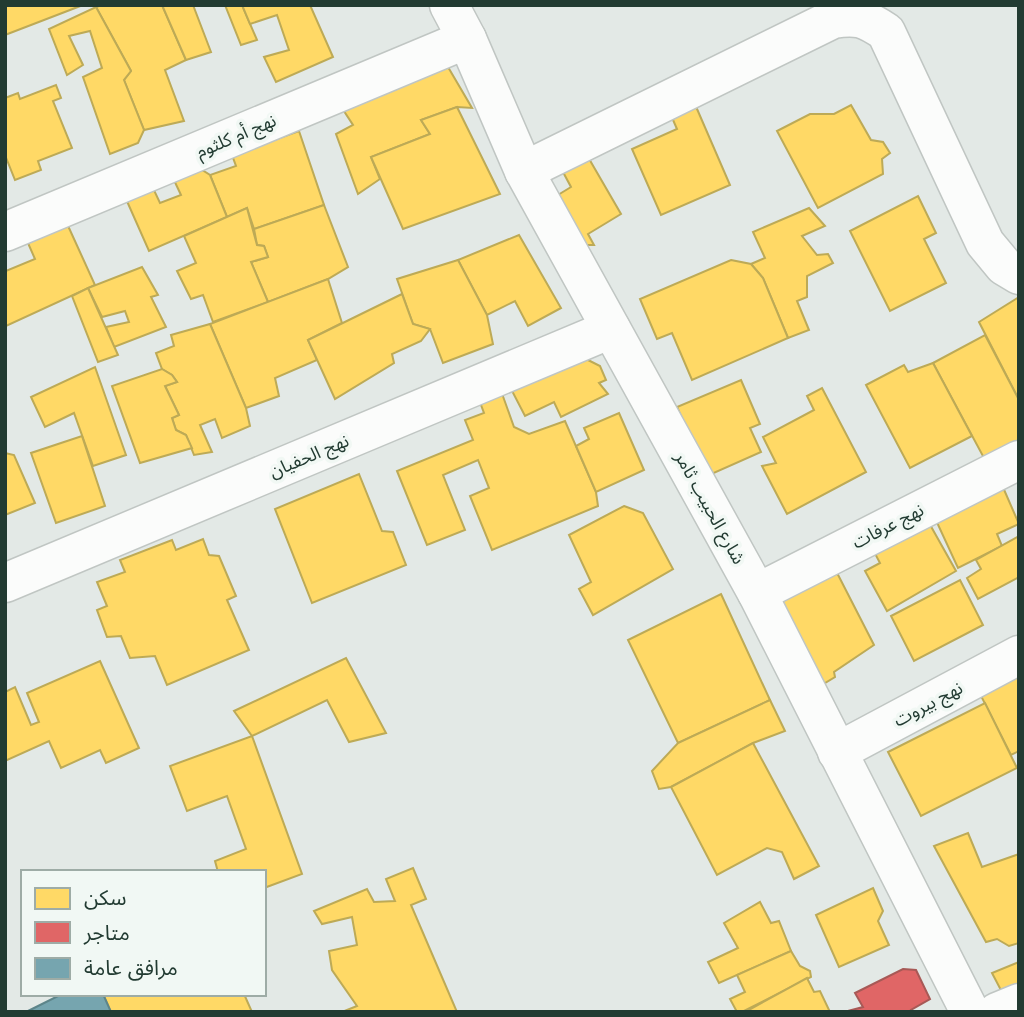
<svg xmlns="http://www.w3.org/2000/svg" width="1024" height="1017" viewBox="0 0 1024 1017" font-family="Quicksand,'Noto Sans Arabic',sans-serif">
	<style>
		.homes { fill: #ffd966; stroke: #bdaa56; stroke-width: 2 }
		.shops { fill: #e06666; stroke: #a75956; stroke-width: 2 }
		.public { fill: #76a5af; stroke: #5d858a; stroke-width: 2 }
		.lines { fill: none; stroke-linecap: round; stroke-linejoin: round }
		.minor-casing { stroke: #c0c6c3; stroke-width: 41 }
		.minor { stroke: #fbfcfb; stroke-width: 38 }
		.labels { text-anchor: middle; stroke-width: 7; stroke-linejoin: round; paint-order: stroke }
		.street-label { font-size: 18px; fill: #223b32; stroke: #f1f8f4 }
	</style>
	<rect width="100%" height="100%" fill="#e3e9e6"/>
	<g class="homes">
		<polygon points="5,5 83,5 5,35"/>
		<polygon points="102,5 162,5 186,60 165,70 184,121 144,130 124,80 131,71 96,7"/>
		<polygon points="162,5 193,5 211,52 186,60"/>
		<polygon points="225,5 242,5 257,40 241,45"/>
		<polygon points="242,5 310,5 333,57 276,82 264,57 289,50 277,15 250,24"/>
		<polygon points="96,7 131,71 124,80 144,130 138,143 110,154 83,77 102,68 90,31 69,36 83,65 67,75 49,29"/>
		<polygon points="448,67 472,108 457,107 421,120 430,134 371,157 380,179 358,194 336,134 353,125 340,105"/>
		<polygon points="56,85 61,98 53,101 72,148 38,161 41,170 15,180 5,155 5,98 18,93 20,99"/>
		<polygon points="694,102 730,185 661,215 632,149 677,129 670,113"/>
		<polygon points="851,105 871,140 883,142 890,153 882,159 883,174 818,208 777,131 810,114 834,114"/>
		<polygon points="457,107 500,194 403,229 371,157 430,134 421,120"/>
		<polygon points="299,131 324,205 254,229 247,208 227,217 210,175 236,166 232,155"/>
		<polygon points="588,157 621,214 588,234 594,245 581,245 553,198 571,187 563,172"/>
		<polygon points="199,168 210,175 227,217 149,251 126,199 153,188 160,203 181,195 173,178"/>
		<polygon points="918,196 936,233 924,239 946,283 890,311 850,231"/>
		<polygon points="324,205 348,267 328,279 268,302 251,262 268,257 264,246 257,245 254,229"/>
		<polygon points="247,208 257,245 264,246 268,257 251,262 268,302 213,322 203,295 191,299 177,271 196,263 184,236"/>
		<polygon points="809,208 825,226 802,236 817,255 828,254 833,263 807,276 807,297 797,301 809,330 788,338 763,278 751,264 765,258 753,232"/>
		<polygon points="64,217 95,285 6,326 5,269 6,271 35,259 24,234"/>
		<polygon points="519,235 561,308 528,326 515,301 487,315 458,260"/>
		<polygon points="458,260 487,315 493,344 443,363 430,329 413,324 397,279"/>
		<polygon points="731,260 751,264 763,278 788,338 692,380 672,333 657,339 640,299"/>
		<polygon points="142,267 158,295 151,297 166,327 114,347 106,327 129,322 125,311 102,317 88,288"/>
		<polygon points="328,279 342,323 308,340 317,360 275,378 279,396 246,408 210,324"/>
		<polygon points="88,288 118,355 98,362 72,296"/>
		<polygon points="402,294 413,324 430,329 421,341 392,354 394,363 335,399 308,340"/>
		<polygon points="1019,297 1019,400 979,322"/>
		<polygon points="210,324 246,408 250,426 222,438 215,419 200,425 212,452 194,455 186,435 176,430 172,418 179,415 165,386 177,382 172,375 162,369 156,353 174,346 171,335"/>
		<polygon points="985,335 1019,400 1019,440 984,458 933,363"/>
		<polygon points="586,359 600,366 606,380 599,383 608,394 561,417 554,402 525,416 509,385"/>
		<polygon points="933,363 972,436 910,468 866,385 904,365 908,372"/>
		<polygon points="95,367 126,455 93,466 74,413 45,427 31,397"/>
		<polygon points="162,369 172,375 177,382 165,386 179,415 172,418 176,430 186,435 192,448 140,463 112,386"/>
		<polygon points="741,380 760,424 750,428 761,452 707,476 677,407"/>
		<polygon points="500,388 514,427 529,434 565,421 596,492 598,506 492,550 470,496 489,488 478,460 443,475 465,530 427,545 397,471 473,440 465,420 484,413 478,397"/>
		<polygon points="822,388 866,472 787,514 762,466 776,463 763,437 814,410 807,396"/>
		<polygon points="619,413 644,470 596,492 576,446 589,439 584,428"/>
		<polygon points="82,436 105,506 56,523 31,453"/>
		<polygon points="5,453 14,455 35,503 5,515"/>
		<polygon points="359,474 382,531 393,532 406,565 312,603 275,509"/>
		<polygon points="1002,485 1019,524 997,534 1002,546 958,568 934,516"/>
		<polygon points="624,506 643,513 673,569 593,615 579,589 591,582 569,535"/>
		<polygon points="924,514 956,571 887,611 865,571 880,563 870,544"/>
		<polygon points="1019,536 1019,577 978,599 967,578 981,569 976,560"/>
		<polygon points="203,539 209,555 219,556 236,596 227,600 249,650 167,685 155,656 130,658 121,636 107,637 97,610 107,606 97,582 125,572 120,560 172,540 176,550"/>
		<polygon points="833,565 874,645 834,672 835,677 815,689 775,592"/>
		<polygon points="960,580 983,625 914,661 891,616"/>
		<polygon points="721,594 770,700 678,743 628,640"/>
		<polygon points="346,658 386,733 349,742 327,700 252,736 234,711"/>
		<polygon points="100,661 139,748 106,763 100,750 61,768 49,741 5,761 5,692 15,687 31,725 39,722 27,693"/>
		<polygon points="1019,666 1019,751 1011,755 977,688"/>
		<polygon points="770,700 785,731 753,743 671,787 659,789 652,771 678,743"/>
		<polygon points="985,703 1017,768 921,816 888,752"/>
		<polygon points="252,736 302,874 264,888 264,872 218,872 215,861 246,849 227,796 187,811 170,766"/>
		<polygon points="753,743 819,866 794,879 782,852 767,848 717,875 671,787"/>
		<polygon points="968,833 982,867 1019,854 1019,943 1009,946 997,939 986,942 934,846"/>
		<polygon points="413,868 426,899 411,905 457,1012 342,1012 357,1006 332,970 329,951 357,945 352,917 322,924 314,911 367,889 374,902 395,901 386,879"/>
		<polygon points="873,888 883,911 878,921 889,945 839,967 816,915"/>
		<polygon points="760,902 771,923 779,921 791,951 719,983 708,962 738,948 724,923"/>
		<polygon points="791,951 800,966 810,971 811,977 742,1012 737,1012 730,999 745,992 737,975"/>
		<polygon points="1019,962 1019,989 1004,996 992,973"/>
		<polygon points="807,978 814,992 820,991 830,1012 745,1012"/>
		<polygon points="103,994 244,994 252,1012 111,1012"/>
	</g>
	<polygon class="shops" points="903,969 916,970 930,999 911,1010 912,1012 844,1012 863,1007 855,993"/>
	<polygon class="public" points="62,994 103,994 111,1012 26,1012"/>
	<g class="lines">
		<g class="minor-casing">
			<g id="minor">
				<polyline points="449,5 467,39 524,171 757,593 970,1012"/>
				<path d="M 524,171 L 833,19 C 858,15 865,18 886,32 L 985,243 L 1004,266 L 1019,275"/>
				<polyline points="5,232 467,39"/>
				<polyline points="5,583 611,329"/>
				<polyline points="757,593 1019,460"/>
				<polyline points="837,752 1019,655"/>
				<polyline points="997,1012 1019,1003"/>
			</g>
		</g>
		<use href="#minor" class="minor"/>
	</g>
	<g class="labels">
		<g class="street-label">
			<text transform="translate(236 136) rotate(-23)" y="6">نهج أم كلثوم</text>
			<text transform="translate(309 456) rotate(-23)" y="6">نهج الحفيان</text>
			<text transform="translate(710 508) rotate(61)" y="6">شارع الحبيب ثامر</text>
			<text transform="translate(888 526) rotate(-27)" y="6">نهج عرفات</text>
			<text transform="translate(928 704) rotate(-28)" y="6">نهج بيروت</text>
		</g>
	</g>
	<rect width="1024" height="1017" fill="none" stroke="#223b32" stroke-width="14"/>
	<rect x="21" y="870" width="245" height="126" fill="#f1f8f4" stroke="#9eaca6" stroke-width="2"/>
	<rect x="35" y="888" width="35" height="21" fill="#ffd966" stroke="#9eaca6" stroke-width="2"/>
	<text x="84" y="905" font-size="21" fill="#223b32">سكن</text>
	<rect x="35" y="922" width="35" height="21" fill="#e06666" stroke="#9eaca6" stroke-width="2"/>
	<text x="84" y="940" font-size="21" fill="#223b32">متاجر</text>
	<rect x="35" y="958" width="35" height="21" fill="#76a5af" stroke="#9eaca6" stroke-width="2"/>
	<text x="84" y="975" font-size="21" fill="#223b32">مرافق عامة</text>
</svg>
